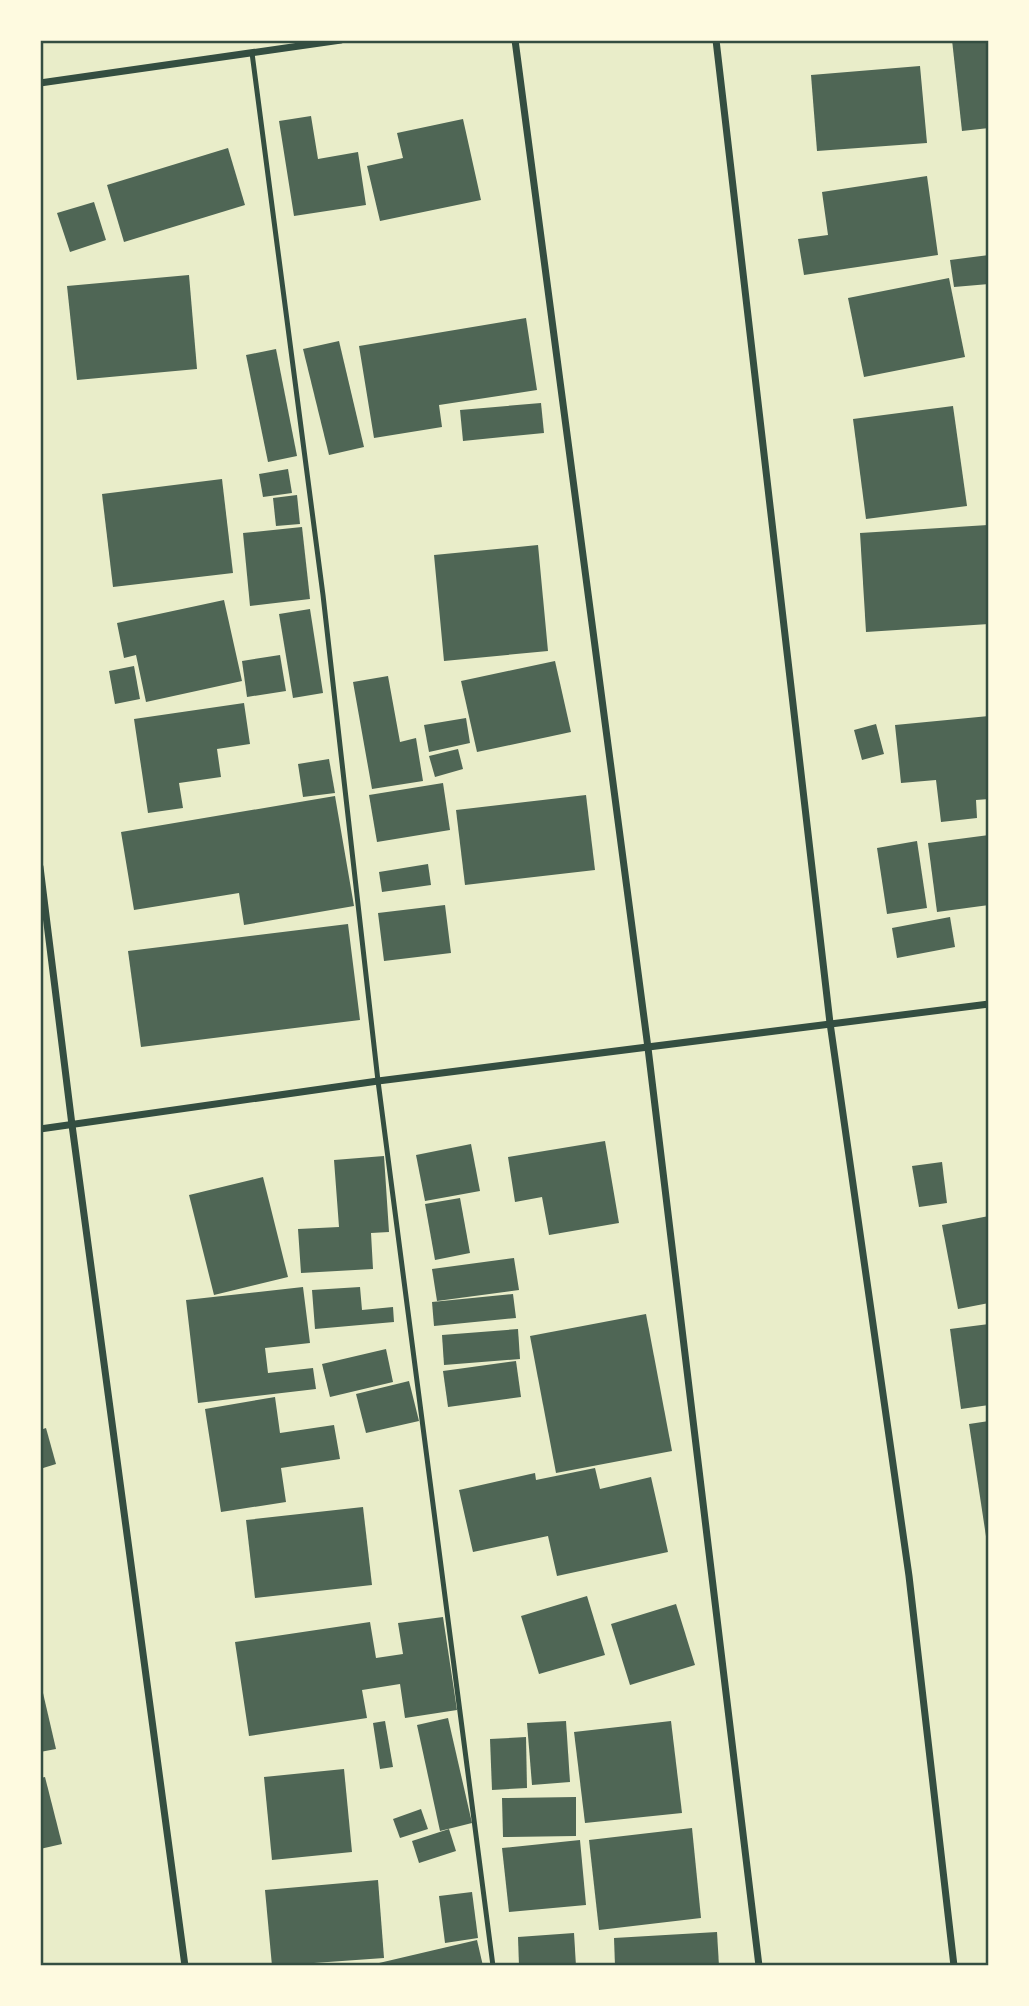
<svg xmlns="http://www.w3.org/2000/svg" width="1029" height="2006" viewBox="0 0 1029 2006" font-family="Helvetica,sans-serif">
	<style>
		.building { fill: #4f6655 }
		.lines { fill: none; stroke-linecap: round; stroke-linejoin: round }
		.service { stroke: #344e41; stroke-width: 5 }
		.minor { stroke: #344e41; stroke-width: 7 }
		.neatline { fill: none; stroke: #344e41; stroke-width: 2.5 }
	</style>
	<rect width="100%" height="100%" fill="#e9edc9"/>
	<g class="building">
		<polygon points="952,40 989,40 989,128 962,131"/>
		<polygon points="920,66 927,143 817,151 811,75"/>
		<polygon points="311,116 318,159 358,152 366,205 294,216 279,121"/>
		<polygon points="463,119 481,200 380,221 367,166 403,158 397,133"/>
		<polygon points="228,148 245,205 124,242 107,185"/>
		<polygon points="927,176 938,255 804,275 798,239 828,235 822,192"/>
		<polygon points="94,202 106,240 70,252 57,213"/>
		<polygon points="989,255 989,284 954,287 950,260"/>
		<polygon points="189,275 197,369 77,380 67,286"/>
		<polygon points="949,278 965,357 864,377 848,298"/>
		<polygon points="526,318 537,390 439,405 442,427 374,438 359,346"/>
		<polygon points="339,341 364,447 329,455 303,349"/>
		<polygon points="276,349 297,456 268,462 246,355"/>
		<polygon points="541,403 544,433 463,441 460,410"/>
		<polygon points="953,406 967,506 866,519 853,419"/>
		<polygon points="288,469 292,493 263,497 259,474"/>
		<polygon points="222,479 233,573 113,587 102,494"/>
		<polygon points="297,495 300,524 276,526 273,498"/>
		<polygon points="988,525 989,624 866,632 860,533"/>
		<polygon points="302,527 310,599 250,606 243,533"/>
		<polygon points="538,545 548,651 444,661 434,555"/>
		<polygon points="224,600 242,681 146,702 136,655 124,658 117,623"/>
		<polygon points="310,609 323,693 293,698 279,614"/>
		<polygon points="280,655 286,691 247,697 242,661"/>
		<polygon points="555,661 571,732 477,752 461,681"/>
		<polygon points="134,666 140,699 115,704 109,671"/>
		<polygon points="388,676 400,742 416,738 423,781 372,789 353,682"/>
		<polygon points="244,703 250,744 217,749 221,777 179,783 183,808 148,813 134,719"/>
		<polygon points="989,716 989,799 976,800 977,818 941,822 936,780 901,783 895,725"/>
		<polygon points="466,718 470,743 429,752 424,725"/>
		<polygon points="876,724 884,754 862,760 854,730"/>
		<polygon points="458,749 463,769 435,777 429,756"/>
		<polygon points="329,759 335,793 303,797 298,764"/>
		<polygon points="443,783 450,830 377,842 369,795"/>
		<polygon points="586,795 595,870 465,885 456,810"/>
		<polygon points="335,796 354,906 244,925 239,893 134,910 121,832"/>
		<polygon points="989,835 989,905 937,912 928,843"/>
		<polygon points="917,841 927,908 887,914 877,848"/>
		<polygon points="428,864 431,885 382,892 379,872"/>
		<polygon points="445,905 451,953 384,961 378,913"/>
		<polygon points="950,917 955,947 897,958 892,928"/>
		<polygon points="348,924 360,1020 141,1047 128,951"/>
		<polygon points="605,1141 619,1223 549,1235 542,1197 515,1202 508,1157"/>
		<polygon points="471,1144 480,1191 425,1201 416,1155"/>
		<polygon points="384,1156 389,1232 371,1233 373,1269 301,1273 298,1229 339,1227 334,1160"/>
		<polygon points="942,1162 947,1203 919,1207 912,1166"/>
		<polygon points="263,1177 288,1277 214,1295 189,1195"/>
		<polygon points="460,1198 470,1253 435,1260 425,1204"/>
		<polygon points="989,1216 989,1303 958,1309 942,1225"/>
		<polygon points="514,1258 519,1290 437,1301 432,1269"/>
		<polygon points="303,1287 310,1343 265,1348 268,1373 313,1368 316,1389 198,1403 186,1300"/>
		<polygon points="360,1287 362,1310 393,1307 394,1322 315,1329 312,1290"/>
		<polygon points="513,1294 516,1318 434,1326 432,1302"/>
		<polygon points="646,1314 672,1451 556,1473 530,1336"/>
		<polygon points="989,1324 989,1405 961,1409 950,1329"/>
		<polygon points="518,1329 520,1359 444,1365 442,1335"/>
		<polygon points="386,1349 393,1382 330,1397 322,1364"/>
		<polygon points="516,1361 521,1397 448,1407 443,1371"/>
		<polygon points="409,1381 419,1421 366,1433 356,1394"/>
		<polygon points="275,1397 280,1433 334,1425 340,1459 281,1468 286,1502 221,1512 205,1409"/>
		<polygon points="989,1421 989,1543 987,1543 969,1424"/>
		<polygon points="46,1428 56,1464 40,1469 40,1430"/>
		<polygon points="595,1468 600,1489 651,1477 668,1552 557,1576 548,1536 473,1552 459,1490 535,1473 536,1480"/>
		<polygon points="363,1507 372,1585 255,1598 246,1520"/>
		<polygon points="587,1596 605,1655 539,1674 521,1616"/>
		<polygon points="676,1604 695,1665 630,1685 611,1624"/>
		<polygon points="443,1617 457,1710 405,1718 400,1684 362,1690 367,1718 249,1736 235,1642 370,1622 376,1658 403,1654 398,1623"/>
		<polygon points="40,1680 56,1749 40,1752"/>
		<polygon points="448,1718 472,1823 440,1831 417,1725"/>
		<polygon points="385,1721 393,1767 380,1769 373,1723"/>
		<polygon points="566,1721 570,1782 532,1785 527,1723"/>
		<polygon points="671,1721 682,1813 585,1823 574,1732"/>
		<polygon points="526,1737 527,1788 492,1790 490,1739"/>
		<polygon points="344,1769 352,1852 272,1860 264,1777"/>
		<polygon points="45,1777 62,1844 40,1849 40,1778"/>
		<polygon points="576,1797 576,1836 503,1837 502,1798"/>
		<polygon points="421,1809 428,1829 400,1838 393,1819"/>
		<polygon points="692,1828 701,1918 599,1930 589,1840"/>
		<polygon points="449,1829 456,1851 419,1863 412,1841"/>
		<polygon points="580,1840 586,1905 509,1912 502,1848"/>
		<polygon points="378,1880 384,1958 272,1966 265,1890"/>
		<polygon points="472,1892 478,1938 445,1943 439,1896"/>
		<polygon points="717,1932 719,1966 615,1966 614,1938"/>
		<polygon points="574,1933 576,1966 519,1966 518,1937"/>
		<polygon points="477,1940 483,1966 380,1966 379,1963"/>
	</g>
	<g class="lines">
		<polyline class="service" points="252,53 323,595 378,1081 493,1966"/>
		<g class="minor">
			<polyline points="515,40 648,1048 759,1966"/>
			<polyline points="716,40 830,1023 909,1576 954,1966"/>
			<polyline points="40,83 341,40"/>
			<polyline points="40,867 72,1125 185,1966"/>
			<polyline points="40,1129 378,1081 989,1004"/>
		</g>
	</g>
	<rect width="1029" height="2006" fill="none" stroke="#fefae0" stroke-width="84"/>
	<rect x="42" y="42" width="945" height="1922" class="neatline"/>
</svg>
